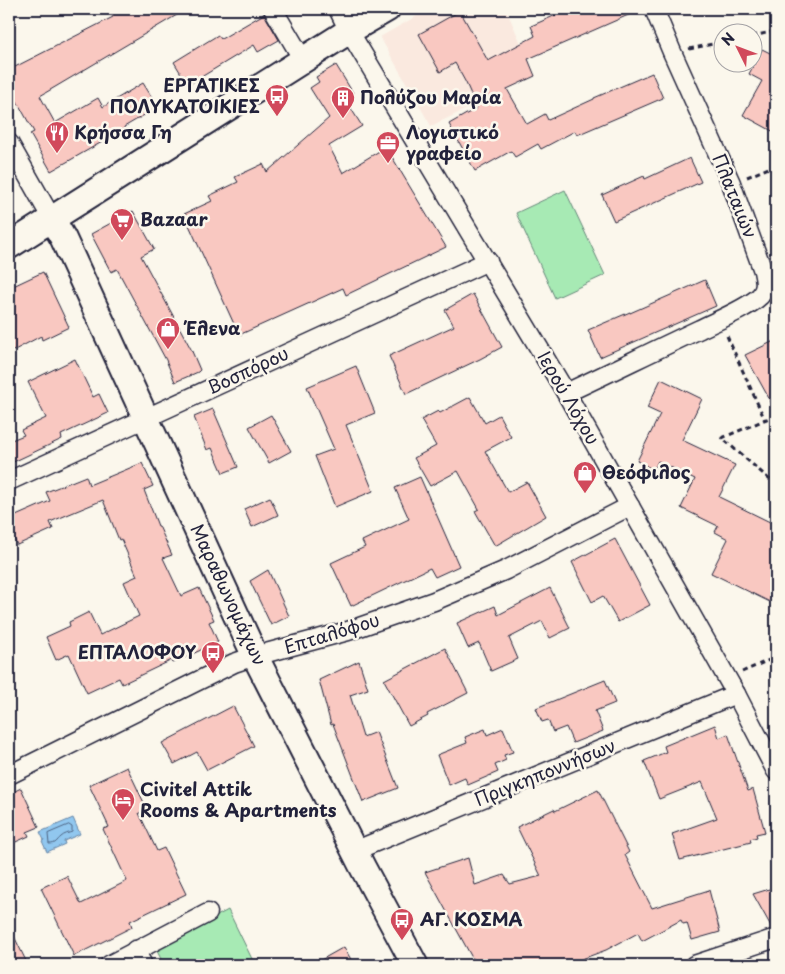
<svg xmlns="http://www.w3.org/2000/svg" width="785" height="974" viewBox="0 0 785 974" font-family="'Playpen Sans',sans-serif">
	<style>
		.built { fill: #fae9df }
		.green { fill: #a7eab4; stroke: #648678 }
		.water { fill: #91c7ef; stroke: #6585a7 }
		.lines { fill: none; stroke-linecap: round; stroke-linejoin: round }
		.shore { stroke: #4e6483; stroke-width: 1 }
		.building { fill: #f9c8c1; stroke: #22223b }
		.street-casing { stroke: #22223b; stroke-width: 21 }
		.secondary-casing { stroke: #22223b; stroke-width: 29 }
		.path { stroke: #22223b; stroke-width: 3; stroke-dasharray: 5 4; stroke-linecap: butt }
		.street { stroke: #fbf7ec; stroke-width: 18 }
		.secondary { stroke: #fbf7ec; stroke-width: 25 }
		.labels { text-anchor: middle; stroke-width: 5; stroke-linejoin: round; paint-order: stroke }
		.poi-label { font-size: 18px; font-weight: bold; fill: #22223b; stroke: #fbf7ec; text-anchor: start }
		.street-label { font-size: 18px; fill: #22223b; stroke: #fbf7ec }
	</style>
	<rect width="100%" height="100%" fill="#fbf7ec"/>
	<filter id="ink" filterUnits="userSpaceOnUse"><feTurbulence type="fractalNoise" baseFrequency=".02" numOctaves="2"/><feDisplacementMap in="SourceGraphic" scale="10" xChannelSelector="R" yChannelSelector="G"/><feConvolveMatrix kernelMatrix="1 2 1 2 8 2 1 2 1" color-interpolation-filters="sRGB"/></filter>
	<g filter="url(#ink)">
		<polygon class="built" points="429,9 506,9 535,76 431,126 380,37"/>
		<g class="green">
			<polygon points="565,190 605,275 555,298 516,213"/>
			<polygon points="228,910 255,965 164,965 156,949"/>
		</g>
		<polygon class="water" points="73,818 80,834 64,841 65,844 47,852 42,841 44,840 40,832"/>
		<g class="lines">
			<path class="shore" d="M 69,825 L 72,827 L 72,832 C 69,833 64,834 61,837 C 56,841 57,844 49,844 L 48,834 Z"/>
		</g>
		<g class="building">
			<polygon points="109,9 187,9 40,96 55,123 98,98 103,107 143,83 158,107 124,127 125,129 51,171 30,134 34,132 9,87 9,70 113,17"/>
			<polygon points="553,9 642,9 528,59 535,76 507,89 527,124 545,114 548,120 594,99 594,98 652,73 663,98 577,135 575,131 541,149 538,144 515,157 511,151 475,171 449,124 477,108 466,83 455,63 440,72 419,34 460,11 488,61 535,36 531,26 556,15"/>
			<polygon points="264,14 279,40 258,52 254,45 188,85 174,62 218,35 221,39"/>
			<polygon points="762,49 776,56 776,55 776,133 743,115 762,81 749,74"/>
			<polygon points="336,65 353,93 345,99 362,126 329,146 343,173 386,147 446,247 346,295 343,288 239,335 184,214 212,201 209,196 238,182 235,177 263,164 267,172 329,118 310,88 319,82 316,77"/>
			<polygon points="690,158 701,182 614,221 602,195 644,176 645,179"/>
			<polygon points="133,211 154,249 141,256 191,349 200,370 198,372 175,382 166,360 117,269 111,272 91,234"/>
			<polygon points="43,272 69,327 42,340 41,336 9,353 9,288"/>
			<polygon points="705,280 716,306 600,357 588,330 630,312 630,313"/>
			<polygon points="473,294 502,347 480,359 406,394 389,356 454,326 445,310"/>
			<polygon points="776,340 776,411 745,355"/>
			<polygon points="75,359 93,397 99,394 108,413 61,435 62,439 9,464 9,441 24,435 21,430 46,418 28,382"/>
			<polygon points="356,366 375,413 346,425 373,491 335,507 315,456 334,449 307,387"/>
			<polygon points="661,379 702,399 682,440 735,465 719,497 776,525 776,605 711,573 728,539 715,532 718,526 681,508 695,479 658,461 654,470 637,461 660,414 647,408"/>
			<polygon points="470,397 485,423 499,415 511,437 485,451 508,492 527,482 546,516 495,546 475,511 479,509 458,471 430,486 414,458 436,446 421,420 438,411 440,413"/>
			<polygon points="213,409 238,467 223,473 212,448 207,450 194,417"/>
			<polygon points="271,415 291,451 269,463 249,427"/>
			<polygon points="142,463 153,486 144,490 158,526 159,526 172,555 163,558 181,596 199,588 214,620 209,622 218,642 173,663 172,660 122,684 119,678 87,693 69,654 56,660 46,637 70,626 69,622 89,612 100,635 139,616 124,582 137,576 121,539 119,540 103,500 50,522 53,529 17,545 9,527 9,519 50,501 46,492 86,476 89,485"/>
			<polygon points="420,477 459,566 435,577 430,568 351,606 331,563 365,547 362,541 409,519 395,488"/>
			<polygon points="270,497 278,515 252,527 244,509"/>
			<polygon points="615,539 650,605 618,622 603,596 592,602 572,562"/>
			<polygon points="268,570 289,616 271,625 250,581"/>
			<polygon points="550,588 570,628 550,638 542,621 509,638 518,659 491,671 479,643 468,648 457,623 495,606 498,615"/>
			<polygon points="445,648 468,693 427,714 428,716 409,726 384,680"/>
			<polygon points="359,661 368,689 350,695 363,737 376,732 398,788 363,802 333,724 331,725 319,680"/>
			<polygon points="605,680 615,703 595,711 603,731 573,743 566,727 553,732 548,720 542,722 536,708"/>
			<polygon points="233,706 254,746 207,770 197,752 174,764 162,743"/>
			<polygon points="715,725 719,738 728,734 748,791 753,789 765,832 756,834 757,837 750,839 751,842 680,860 672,834 717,818 702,782 659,799 644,761 666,752 664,746"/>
			<polygon points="503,728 513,752 504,755 506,760 495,765 498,772 468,785 465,778 449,785 437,755 467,743 465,737 485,729 487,735"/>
			<polygon points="127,767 147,809 139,813 157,851 164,848 186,894 130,921 132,927 74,956 41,888 67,876 81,904 127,881 103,829 109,827 89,785"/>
			<polygon points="21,788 39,827 27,832 29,836 9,845 9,794"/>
			<polygon points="598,790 629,852 625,855 652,908 709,890 720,932 692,940 687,923 683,924 681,920 642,941 638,933 606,950 574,962 575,965 476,965 425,872 468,858 475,885 504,875 510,884 541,876 517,827 554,809 555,811"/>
			<polygon points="776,887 776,928 772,928 753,894"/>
			<polygon points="9,926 28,965 9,965"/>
			<polygon points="344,947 354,965 312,965"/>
		</g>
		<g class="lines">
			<g class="street-casing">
				<g id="street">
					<polyline points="273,9 303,60"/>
					<polyline points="338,9 349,31 566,393 736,694 776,771"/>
					<polyline points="9,143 52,219"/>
					<path d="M 566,393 C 611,372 655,350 700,329 C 716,321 748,308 760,296 C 767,288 765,281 763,271 L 731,183 L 672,52 L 654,9"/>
					<polyline points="9,481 488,261"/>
					<polyline points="9,775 234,663 255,656 348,631 434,601 506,570 630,506"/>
					<polyline points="354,851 736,694"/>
					<polyline points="135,950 143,965"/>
					<polyline points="109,965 208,913"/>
					<polyline points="694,965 776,938"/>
				</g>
			</g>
			<g class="secondary-casing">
				<g id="secondary">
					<polyline points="52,219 63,238 255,656 363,868 415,965"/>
					<polyline points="9,246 349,31 387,9"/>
				</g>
			</g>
			<g class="path">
				<polyline points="752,36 776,31"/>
				<polyline points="689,49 722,42"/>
				<polyline points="747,177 776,165"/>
				<polyline points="727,336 765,420"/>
				<polyline points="776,415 722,438 776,485"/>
				<polyline points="742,672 776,657"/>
			</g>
			<use href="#street" class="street"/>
			<use href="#secondary" class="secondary"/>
		</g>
	</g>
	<defs>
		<g id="bus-pin" transform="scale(1.25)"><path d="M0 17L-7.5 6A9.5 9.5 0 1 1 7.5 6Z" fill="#d1495b" stroke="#fbf7ec"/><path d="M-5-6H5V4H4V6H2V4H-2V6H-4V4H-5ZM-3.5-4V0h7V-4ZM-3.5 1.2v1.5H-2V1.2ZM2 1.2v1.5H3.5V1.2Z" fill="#fff"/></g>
		<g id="building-pin" transform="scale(1.25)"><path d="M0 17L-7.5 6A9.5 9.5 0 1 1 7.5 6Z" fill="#d1495b" stroke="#fbf7ec"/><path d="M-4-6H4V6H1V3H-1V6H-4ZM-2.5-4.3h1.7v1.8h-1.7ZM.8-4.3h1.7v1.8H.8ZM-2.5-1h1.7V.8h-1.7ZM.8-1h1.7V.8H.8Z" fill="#fff"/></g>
		<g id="restaurant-pin" transform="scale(1.25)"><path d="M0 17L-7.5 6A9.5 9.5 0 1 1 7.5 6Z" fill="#d1495b" stroke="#fbf7ec"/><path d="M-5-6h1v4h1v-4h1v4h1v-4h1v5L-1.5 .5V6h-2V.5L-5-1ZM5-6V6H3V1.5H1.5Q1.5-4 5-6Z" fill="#fff"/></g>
		<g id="office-pin" transform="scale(1.25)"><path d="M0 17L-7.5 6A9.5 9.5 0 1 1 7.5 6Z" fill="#d1495b" stroke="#fbf7ec"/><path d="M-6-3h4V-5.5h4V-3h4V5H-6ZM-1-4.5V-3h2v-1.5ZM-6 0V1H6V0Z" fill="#fff"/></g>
		<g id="supermarket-pin" transform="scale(1.25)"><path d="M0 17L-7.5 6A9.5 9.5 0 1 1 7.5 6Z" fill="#d1495b" stroke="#fbf7ec"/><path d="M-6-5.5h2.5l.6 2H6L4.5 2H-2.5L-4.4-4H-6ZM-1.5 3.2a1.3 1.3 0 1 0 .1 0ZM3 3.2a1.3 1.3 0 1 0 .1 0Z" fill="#fff"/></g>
		<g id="shop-pin" transform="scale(1.25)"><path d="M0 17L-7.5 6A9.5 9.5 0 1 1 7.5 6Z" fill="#d1495b" stroke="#fbf7ec"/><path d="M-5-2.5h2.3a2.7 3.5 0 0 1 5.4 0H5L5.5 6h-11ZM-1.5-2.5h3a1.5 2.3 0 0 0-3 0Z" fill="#fff"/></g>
		<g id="hotel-pin" transform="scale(1.25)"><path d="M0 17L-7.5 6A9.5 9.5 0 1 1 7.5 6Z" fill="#d1495b" stroke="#fbf7ec"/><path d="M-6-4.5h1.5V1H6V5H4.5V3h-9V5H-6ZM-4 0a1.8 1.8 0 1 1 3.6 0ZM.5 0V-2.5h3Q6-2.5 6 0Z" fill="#fff"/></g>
	</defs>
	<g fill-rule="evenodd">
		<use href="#bus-pin" x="277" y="96"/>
		<use href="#building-pin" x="343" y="98"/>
		<use href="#restaurant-pin" x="57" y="133"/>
		<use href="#office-pin" x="388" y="143"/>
		<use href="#supermarket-pin" x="122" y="220"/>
		<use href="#shop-pin" x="168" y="329"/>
		<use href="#shop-pin" x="585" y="473"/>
		<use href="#bus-pin" x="213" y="653"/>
		<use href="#hotel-pin" x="123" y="800"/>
		<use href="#bus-pin" x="402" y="920"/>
	</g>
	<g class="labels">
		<g class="poi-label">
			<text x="260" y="92" text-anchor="end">ΕΡΓΑΤΙΚΕΣ<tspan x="260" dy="21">ΠΟΛΥΚΑΤΟΙΚΙΕΣ</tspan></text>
			<text x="360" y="104">Πολύζου Μαρία</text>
			<text x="74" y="139">Κρήσσα Γη</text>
			<text x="406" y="139">Λογιστικό<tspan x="406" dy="21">γραφείο</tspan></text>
			<text x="140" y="226">Bazaar</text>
			<text x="186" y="335">Έλενα</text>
			<text x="602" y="479">Θεόφιλος</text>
			<text x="196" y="659" text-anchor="end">ΕΠΤΑΛΟΦΟΥ</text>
			<text x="140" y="796">Civitel Attik<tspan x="140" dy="21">Rooms &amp; Apartments</tspan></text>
			<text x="420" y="926">ΑΓ. ΚΟΣΜΑ</text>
		</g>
		<g class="street-label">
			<text transform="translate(734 196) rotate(68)" y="6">Πλαταιών</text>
			<text transform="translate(248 371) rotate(-25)" y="6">Βοσπόρου</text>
			<text transform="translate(568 398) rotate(60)" y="6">Ιερού Λόχου</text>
			<text transform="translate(228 595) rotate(65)" y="6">Μαραθωνομάχων</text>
			<text transform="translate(332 634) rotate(-17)" y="6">Επταλόφου</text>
			<text transform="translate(545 773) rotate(-22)" y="6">Πριγκηποννήσων</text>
		</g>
	</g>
	<rect width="785" height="974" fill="none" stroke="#fbf7ec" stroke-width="30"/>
	<rect x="15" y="15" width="755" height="944" fill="none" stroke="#22223b" stroke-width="2" filter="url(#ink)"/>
	<g transform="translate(738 48) rotate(312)"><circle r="24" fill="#fbf7ec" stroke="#a4a2a5"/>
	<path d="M0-4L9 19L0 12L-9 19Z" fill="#d1495b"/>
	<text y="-8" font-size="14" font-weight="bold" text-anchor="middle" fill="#22223b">N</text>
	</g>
</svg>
